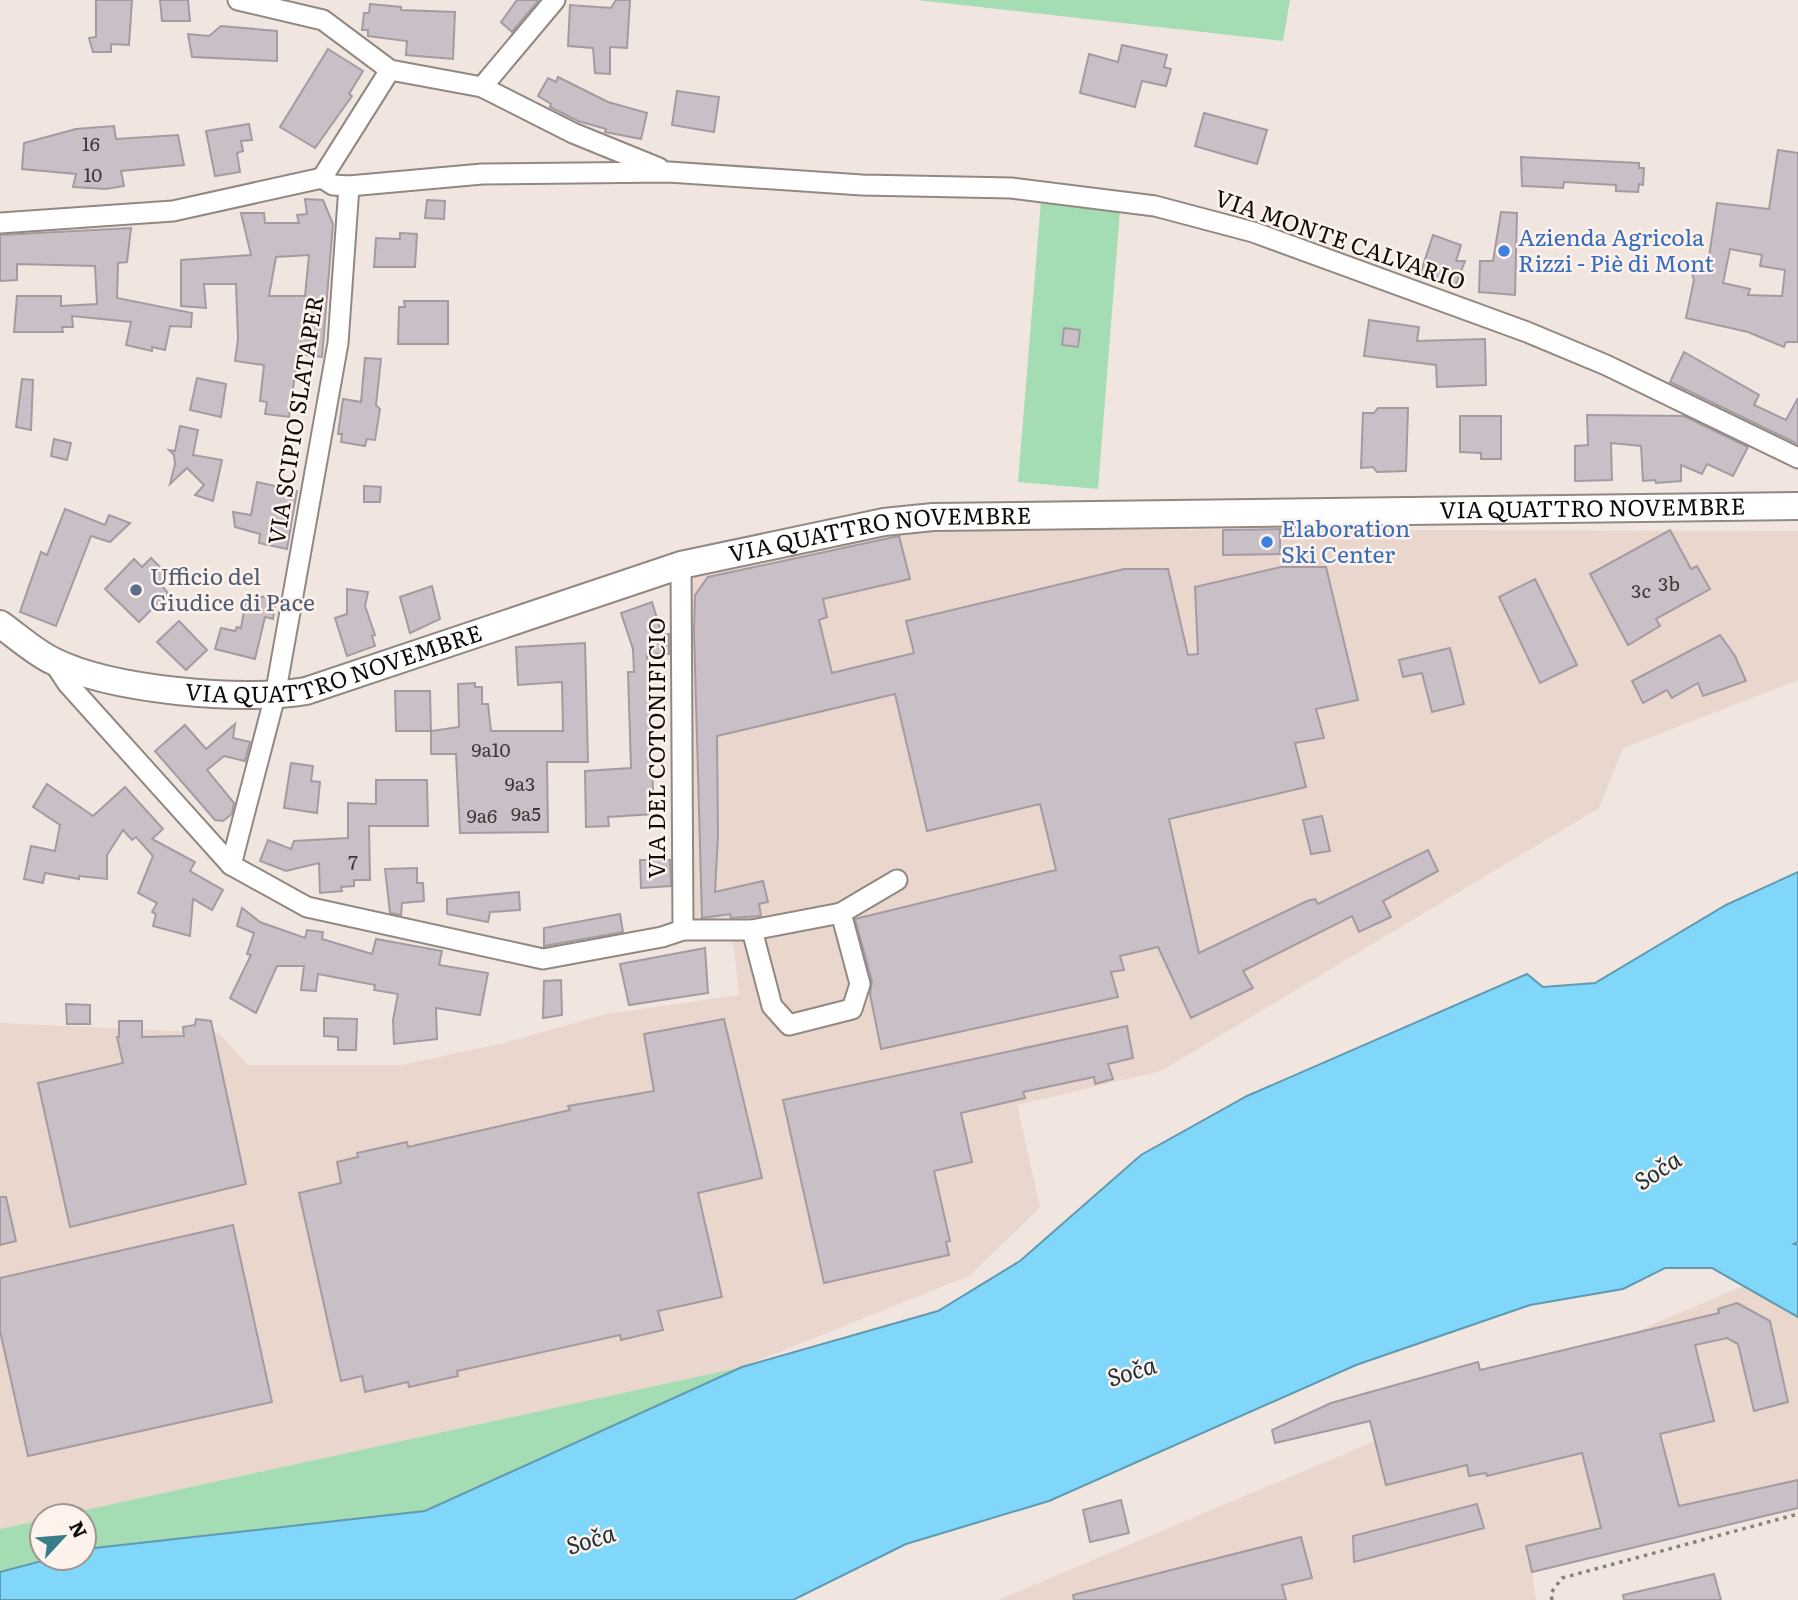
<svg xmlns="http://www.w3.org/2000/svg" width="1798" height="1600" viewBox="0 0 1798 1600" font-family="Literata,serif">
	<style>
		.built { fill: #e9d6cc }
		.green { fill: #a4dcb3 }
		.water { fill: #81d7f9; stroke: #5f9ab1; stroke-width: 2 }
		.building { fill: #c9bfc7; stroke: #a49ba2; stroke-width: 2; fill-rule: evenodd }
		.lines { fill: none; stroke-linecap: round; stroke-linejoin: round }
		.minor-casing { stroke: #928882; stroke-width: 23 }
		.secondary-casing { stroke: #928882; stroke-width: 30 }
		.path { stroke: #88807c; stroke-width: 3.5; stroke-dasharray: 3.5 5; stroke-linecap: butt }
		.minor { stroke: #fff; stroke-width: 19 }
		.secondary { stroke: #fff; stroke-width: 26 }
		.shop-dot { fill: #3f7fe0; stroke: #fef2ec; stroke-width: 2.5 }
		.service-dot { fill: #5c6f8a; stroke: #fef2ec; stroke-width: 2.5 }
		.labels { text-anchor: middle; stroke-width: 5; stroke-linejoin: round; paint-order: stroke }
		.number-label { font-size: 19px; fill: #3e3939 }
		.shop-label { font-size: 23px; fill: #366cbe; stroke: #fef2ec; text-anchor: start }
		.street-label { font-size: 23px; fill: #100c0a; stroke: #fef2ec }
		.service-label { font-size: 23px; fill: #4e5e75; stroke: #fef2ec; text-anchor: start }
		.water-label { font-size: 24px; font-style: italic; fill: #1c3038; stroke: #fef2ec }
	</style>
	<rect width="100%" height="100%" fill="#f1e5df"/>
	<g class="built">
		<polygon points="932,529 1798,531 1798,680 1623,748 1599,808 1161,1071 1017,1105 1040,1207 971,1275 742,1367 58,1516 42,1516 42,1520 0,1529 0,1023 219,1033 248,1065 402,1065 504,1043 606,1014 739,995 733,938 689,938 684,574"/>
		<polygon points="1798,1263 1798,1508 1532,1572 1536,1600 998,1600"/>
	</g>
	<g class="green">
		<polygon points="917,0 1290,0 1283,41"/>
		<polygon points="1041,201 1120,210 1098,489 1018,482"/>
		<polygon points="742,1367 430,1510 84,1550 84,1516 58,1516"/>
		<polygon points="42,1520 42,1558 53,1558 0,1572 0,1529"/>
	</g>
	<polygon class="water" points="1798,872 1798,1242 1794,1244 1798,1245 1798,1317 1712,1268 1665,1268 1623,1289 1530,1305 1356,1365 1049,1501 906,1544 793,1600 0,1600 0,1572 53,1558 84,1558 86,1549 425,1511 742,1367 938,1311 1020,1261 1141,1155 1247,1096 1527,974 1543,987 1595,983 1726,905"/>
	<g class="building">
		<polygon points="96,0 132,0 129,45 111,44 111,52 93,52 89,38 96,37"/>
		<polygon points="160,0 188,0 190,21 162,21"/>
		<polygon points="517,0 539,0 512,32 501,22"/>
		<polygon points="616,0 630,0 627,48 610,47 610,74 595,73 593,48 568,46 570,5 611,8"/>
		<polygon points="370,4 401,7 401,10 455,12 453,59 406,55 407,41 368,36 368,30 362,30 364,13 369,13"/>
		<polygon points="221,26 277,31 277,61 192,57 188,34 209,36"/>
		<polygon points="1122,45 1167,55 1164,67 1171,69 1166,86 1142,81 1135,107 1080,93 1089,54 1118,62"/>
		<polygon points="328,49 363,71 349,94 352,96 315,148 280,127"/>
		<polygon points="558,77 608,102 647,113 641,139 605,132 606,129 578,121 550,107 551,104 538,96 548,78 556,82"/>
		<polygon points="677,91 719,97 714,132 672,125"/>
		<polygon points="1204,113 1267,130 1257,164 1195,146"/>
		<polygon points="249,124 252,140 241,141 243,151 237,153 240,172 215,176 206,131"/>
		<polygon points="114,126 116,139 178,135 184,165 121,171 124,186 106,189 73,187 76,174 22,169 24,143 76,129"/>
		<path d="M 1778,150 L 1798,153 L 1798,342 L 1786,342 L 1784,347 L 1748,332 L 1686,318 L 1694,280 L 1691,270 L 1708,264 L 1717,203 L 1769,209 ZM 1730,249 L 1762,255 L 1760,266 L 1785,270 L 1782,296 L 1748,295 L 1750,289 L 1723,283 Z"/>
		<polygon points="1521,157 1639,163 1639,168 1644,168 1643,185 1639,184 1638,192 1616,191 1616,185 1564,182 1563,188 1522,186"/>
		<path d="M 305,199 L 323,200 L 333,224 L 322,357 L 298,354 L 289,417 L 265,414 L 267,402 L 260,401 L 264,365 L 235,361 L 238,339 L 236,284 L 204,284 L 206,308 L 181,306 L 181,260 L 251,255 L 241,213 L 264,213 L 265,223 L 299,223 L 297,215 L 307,214 ZM 309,255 L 305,296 L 269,296 L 276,257 Z"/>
		<polygon points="427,200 445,201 444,219 425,218"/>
		<polygon points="1501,212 1517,213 1515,295 1479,292 1480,261 1493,261"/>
		<polygon points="131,228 127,262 118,263 117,298 192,313 191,327 170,326 165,350 152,347 152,351 126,345 131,322 72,316 73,327 62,327 63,332 14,332 17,296 61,296 61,306 97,304 95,266 17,264 17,280 0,281 0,235"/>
		<polygon points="400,233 417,234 415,267 374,267 376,238 400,239"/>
		<polygon points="1433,235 1461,245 1456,261 1465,261 1455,287 1420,275"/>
		<polygon points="404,301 448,301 448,344 398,344 399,307 405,307"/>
		<polygon points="1369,320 1419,327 1417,341 1485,339 1486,385 1437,387 1436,365 1364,356"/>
		<polygon points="1064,328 1080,330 1078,347 1062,345"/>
		<polygon points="1684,352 1759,395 1754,405 1786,420 1798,398 1798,444 1670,382"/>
		<polygon points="365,358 381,359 376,405 380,409 375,440 367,439 365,446 341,442 342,434 338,434 343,399 361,402"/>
		<polygon points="197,378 226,384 221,417 190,410"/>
		<polygon points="22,379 33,380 31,430 16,427"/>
		<polygon points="1378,408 1408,408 1406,471 1377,472 1373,467 1361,468 1363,413 1374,413"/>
		<polygon points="1587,415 1684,416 1748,447 1733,476 1707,464 1702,474 1681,465 1681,481 1656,483 1655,480 1643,481 1641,446 1611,443 1612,480 1575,481 1575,446 1588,445"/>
		<polygon points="1460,416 1501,416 1501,459 1481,459 1481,453 1460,452"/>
		<polygon points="180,426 198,430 193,455 222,460 213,501 195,495 204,485 187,468 170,484 175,464 174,455 169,450 175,451"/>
		<polygon points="54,439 71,443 67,460 51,456"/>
		<polygon points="257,482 297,491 287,549 259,543 260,534 235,527 233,512 251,515"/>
		<polygon points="364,486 381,487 380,502 364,502"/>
		<polygon points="65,509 105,525 109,515 130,523 110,542 91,536 56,626 20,612 41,552 47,555"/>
		<polygon points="1280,529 1280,554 1223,555 1223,530"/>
		<polygon points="1670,530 1691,569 1697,566 1710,589 1656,619 1660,626 1628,645 1590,574"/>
		<polygon points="899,536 910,579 823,599 827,617 819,620 832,673 914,653 906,621 1124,569 1168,569 1188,655 1198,654 1195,587 1281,567 1326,567 1358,700 1316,709 1324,738 1295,743 1306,787 1169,819 1199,953 1307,901 1315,899 1318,904 1428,850 1438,871 1383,901 1391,917 1359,932 1352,916 1243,971 1253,988 1191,1018 1158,947 1120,956 1124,970 1111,972 1118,997 881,1049 870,994 872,981 855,919 1056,870 1040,804 927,831 895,694 717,736 718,836 715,892 763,881 768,902 759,904 761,916 731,918 730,914 702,918 694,630 695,595 708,577"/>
		<polygon points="151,558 168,575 160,584 168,593 139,622 105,589 134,559 142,567"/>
		<polygon points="1535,579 1577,665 1540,683 1499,597"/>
		<polygon points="432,586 440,619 410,633 400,597"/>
		<polygon points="347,589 368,592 365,606 375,635 372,636 375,646 347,656 335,618 347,614"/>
		<polygon points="247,594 276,599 273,619 265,617 255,659 215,649 221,628 235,631 237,627 241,628"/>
		<polygon points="652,602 662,635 669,634 669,654 647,654 654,814 608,817 609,826 586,827 585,771 631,768 628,672 634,672 633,649 621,613"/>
		<polygon points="179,621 207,650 186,670 157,642"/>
		<polygon points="1720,635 1735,656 1746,681 1703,696 1698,683 1672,698 1667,690 1643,703 1632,681"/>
		<polygon points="585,643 588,762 547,762 548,832 460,833 456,754 431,754 431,731 459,727 458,684 475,683 475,687 482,687 482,704 488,704 491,731 563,731 562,682 518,685 516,647"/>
		<polygon points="1450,648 1464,704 1432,712 1422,673 1403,677 1399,660"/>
		<polygon points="395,691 430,691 431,731 396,731"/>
		<polygon points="235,724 233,738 250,742 248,750 245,761 224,756 207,770 234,803 232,814 223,821 215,820 155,751 185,725 206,749"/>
		<polygon points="291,763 313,766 311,781 320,782 317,813 284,808"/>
		<polygon points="376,780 427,780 428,826 369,826 370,880 354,880 354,886 341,887 342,891 320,893 319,863 286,871 260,861 268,840 291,849 294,841 348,838 348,803 376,804"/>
		<polygon points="47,784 93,816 125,787 163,829 152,839 195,862 190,871 223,890 212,910 193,899 190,936 153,926 156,914 152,912 157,903 138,893 153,856 136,837 132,840 123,830 107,855 107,879 79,876 79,879 45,873 43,883 24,879 31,846 55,851 60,825 33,807"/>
		<polygon points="1322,816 1330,851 1311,854 1303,820"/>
		<polygon points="640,860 670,860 671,886 641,888"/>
		<polygon points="417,868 417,883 423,883 424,901 402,903 401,915 390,913 385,869"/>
		<polygon points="519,892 520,910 490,912 488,922 447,914 447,899"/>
		<polygon points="242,908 260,922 305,938 307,930 323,932 322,939 372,954 376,939 442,951 439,965 488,973 480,1015 436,1008 437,1039 394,1044 393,1020 398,994 374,990 375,985 318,974 316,991 301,990 304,966 277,966 256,1013 230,998 251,955 247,954 254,933 237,926"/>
		<polygon points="620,914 623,932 544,946 544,928"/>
		<polygon points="705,948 708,993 629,1005 620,964"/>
		<polygon points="561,980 562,1015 543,1018 544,981"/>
		<polygon points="66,1004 90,1005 90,1024 67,1024"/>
		<polygon points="324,1018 357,1019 356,1050 338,1050 338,1037 324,1036"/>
		<polygon points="196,1019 211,1021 246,1184 70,1227 38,1083 123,1063 117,1037 119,1037 119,1021 142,1021 142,1037 184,1036 183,1027 195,1025"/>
		<polygon points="724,1019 762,1178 698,1193 722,1297 658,1311 663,1330 621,1340 620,1335 457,1371 458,1376 409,1387 408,1382 365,1392 362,1376 341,1381 299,1193 341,1183 337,1162 358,1157 357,1153 407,1142 408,1147 570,1110 568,1106 654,1091 644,1034"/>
		<polygon points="1127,1026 1133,1058 1108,1064 1113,1079 1095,1084 1094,1077 1023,1092 1025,1098 961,1113 972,1162 934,1171 950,1241 946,1242 949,1255 824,1283 783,1100"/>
		<polygon points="0,1197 6,1197 16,1241 0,1245"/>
		<polygon points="233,1225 272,1402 28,1456 0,1331 0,1278"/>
		<polygon points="1737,1303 1770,1321 1788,1402 1754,1411 1738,1344 1727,1338 1695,1345 1714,1421 1660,1434 1679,1506 1798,1480 1798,1508 1532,1572 1526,1546 1601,1528 1582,1453 1487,1476 1486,1473 1469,1476 1467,1465 1386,1485 1370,1421 1275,1443 1272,1430 1331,1403 1478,1362 1480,1370 1719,1313 1718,1309"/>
		<polygon points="1121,1500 1129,1533 1090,1542 1083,1510"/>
		<polygon points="1477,1504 1484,1528 1354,1562 1353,1536"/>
		<polygon points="1301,1537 1312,1578 1282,1585 1286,1600 1074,1600 1073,1595"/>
		<polygon points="1714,1574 1721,1600 1624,1600 1623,1595"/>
	</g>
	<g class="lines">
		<g class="minor-casing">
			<g id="minor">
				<polyline points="238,0 323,20 390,70 482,87 573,133 659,168"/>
				<polyline points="482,87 555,0"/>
				<polyline points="322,178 390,70"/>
				<polyline points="0,223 173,211 322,178 333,185 349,186 482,174 669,172 862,185 1011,188 1155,206 1253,232 1527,332 1606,365 1798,458"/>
				<polyline points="681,565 683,930"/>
				<polyline points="52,660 68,684 231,865 307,907 543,959 662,937 683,930 752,930 841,913 897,880"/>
				<polyline points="231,865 275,696 338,343 349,186"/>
				<polyline points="752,930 772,1006 789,1025 852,1009 860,984 841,913"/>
			</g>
		</g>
		<g class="secondary-casing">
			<g id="secondary">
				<path id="s1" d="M 0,624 C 17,636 34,652 53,661 C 111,690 242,702 306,691 L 681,565 L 884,522 L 933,517 L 1798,506"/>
			</g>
		</g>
		<polyline class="path" points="1552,1600 1551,1593 1562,1578 1798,1514"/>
		<use href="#minor" class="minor"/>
		<use href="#secondary" class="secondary"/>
	</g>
	<g class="shop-dot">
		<circle cx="1504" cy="251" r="7"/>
		<circle cx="1267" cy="542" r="7"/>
	</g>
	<circle class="service-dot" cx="136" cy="590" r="7"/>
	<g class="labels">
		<g class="number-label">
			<text x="91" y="151">16</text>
			<text x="93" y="182">10</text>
			<text x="1669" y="591">3b</text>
			<text x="1641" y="598">3c</text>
			<text x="491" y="757">9a10</text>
			<text x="520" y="791">9a3</text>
			<text x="526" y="821">9a5</text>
			<text x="482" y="823">9a6</text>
			<text x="353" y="869">7</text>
		</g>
		<g class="shop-label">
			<text x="1518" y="246">Azienda Agricola<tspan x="1518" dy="26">Rizzi - Piè di Mont</tspan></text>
			<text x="1281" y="537">Elaboration<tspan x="1281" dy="26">Ski Center</tspan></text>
		</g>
		<g class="street-label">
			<text transform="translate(1340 240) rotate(19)" y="8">VIA MONTE CALVARIO</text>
			<text transform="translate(296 420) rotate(-81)" y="8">VIA SCIPIO SLATAPER</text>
			<text dy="8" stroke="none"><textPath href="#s1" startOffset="1634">VIA QUATTRO NOVEMBRE</textPath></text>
			<text dy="8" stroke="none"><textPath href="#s1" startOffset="920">VIA QUATTRO NOVEMBRE</textPath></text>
			<text dy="8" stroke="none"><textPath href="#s1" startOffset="354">VIA QUATTRO NOVEMBRE</textPath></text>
			<text transform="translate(657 748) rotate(-90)" y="8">VIA DEL COTONIFICIO</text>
		</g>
		<g class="service-label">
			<text x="150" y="585">Ufficio del<tspan x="150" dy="26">Giudice di Pace</tspan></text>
		</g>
		<g class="water-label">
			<text transform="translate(1658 1171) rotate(-33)" y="8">Soča</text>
			<text transform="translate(1132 1372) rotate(-17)" y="8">Soča</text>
			<text transform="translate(591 1540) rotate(-17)" y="8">Soča</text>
		</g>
	</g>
	<g transform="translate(63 1537) rotate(64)"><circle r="33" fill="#fef2ec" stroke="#9f9692" stroke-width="2"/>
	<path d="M0-5L12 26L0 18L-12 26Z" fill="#387e89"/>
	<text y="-10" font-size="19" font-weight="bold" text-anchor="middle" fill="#100c0a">N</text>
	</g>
</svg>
